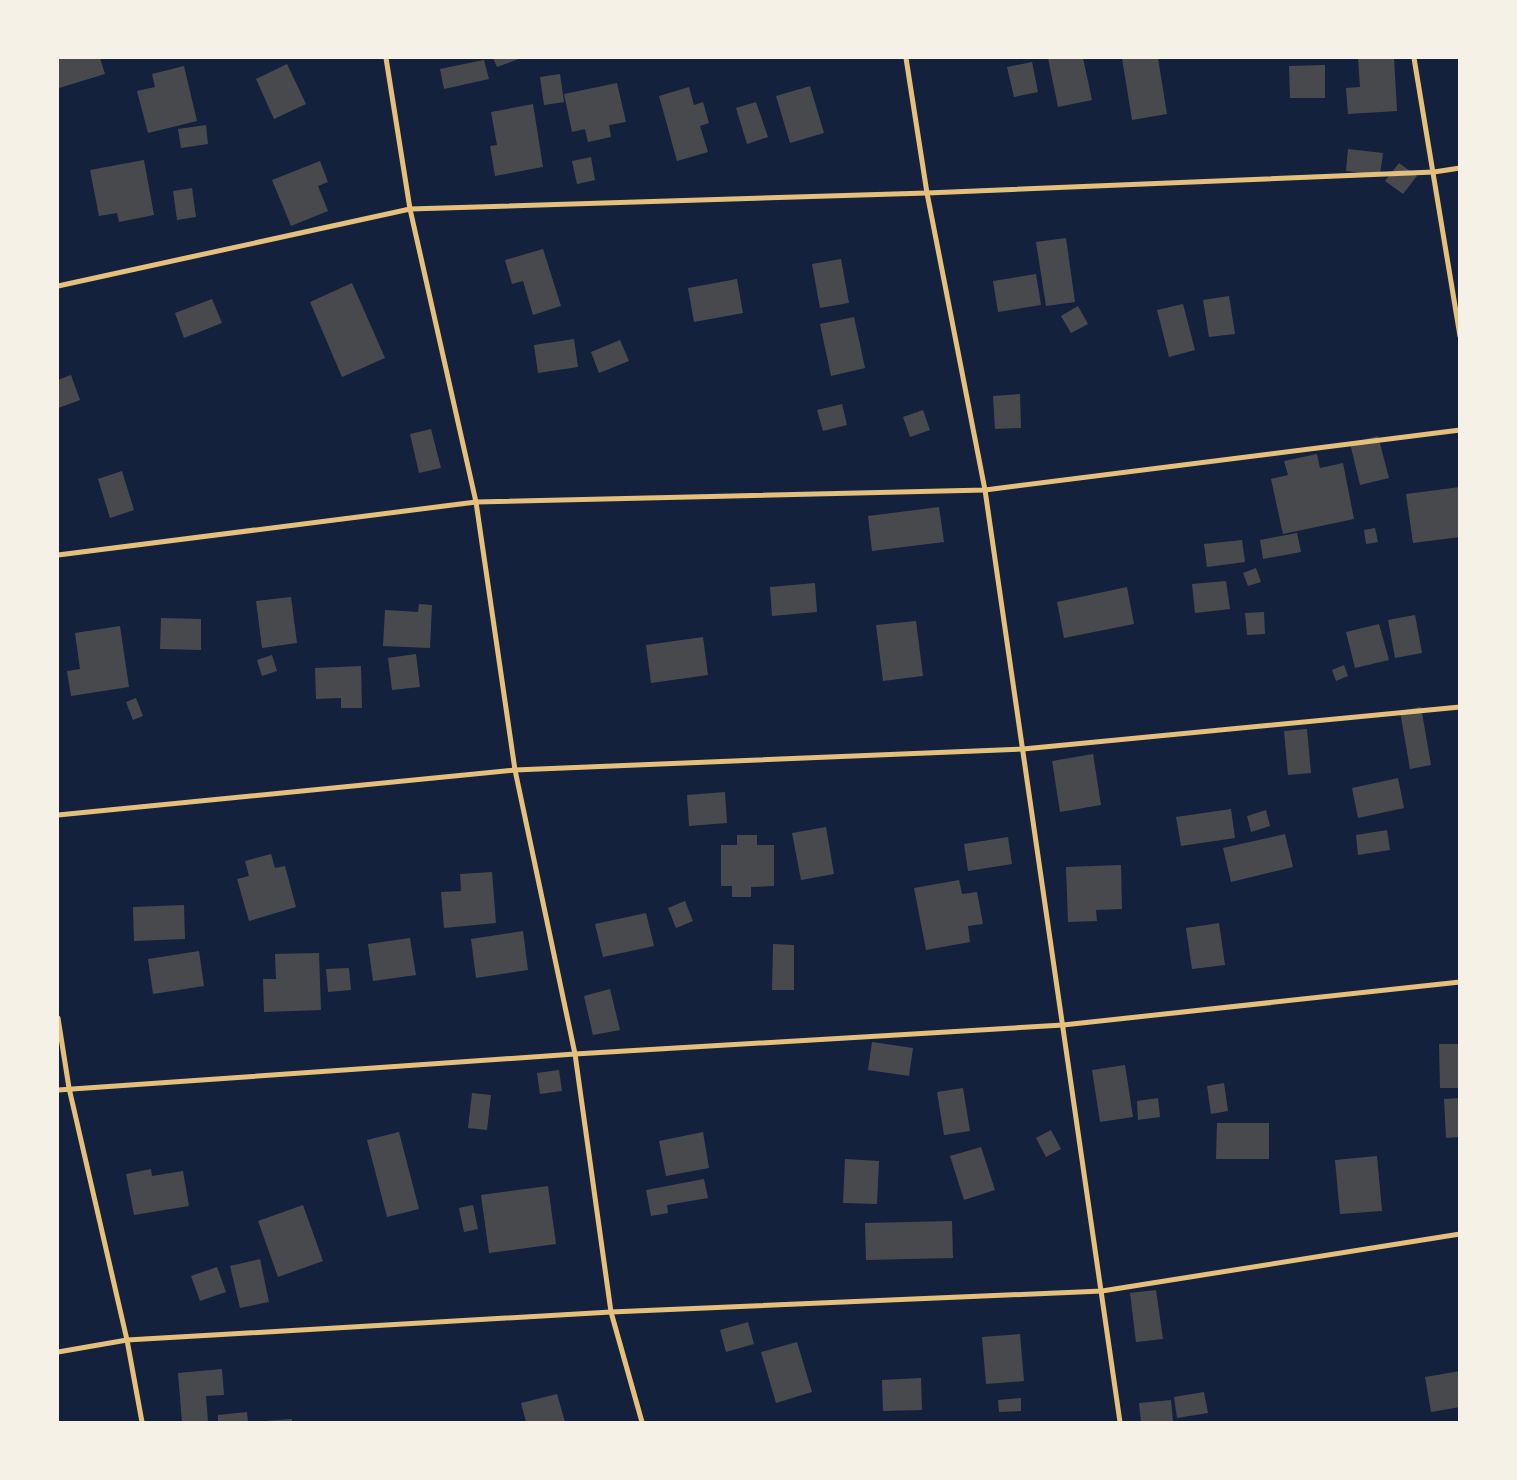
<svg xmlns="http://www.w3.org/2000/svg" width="1517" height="1480" viewBox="0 0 1517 1480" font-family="'Work Sans',sans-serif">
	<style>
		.building { fill: #48494c }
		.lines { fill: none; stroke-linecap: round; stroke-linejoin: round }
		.minor { stroke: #e5c07b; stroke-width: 5 }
	</style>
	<rect width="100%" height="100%" fill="#14213d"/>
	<g class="building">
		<polygon points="58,58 100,58 105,74 59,88"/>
		<polygon points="493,58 521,58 497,67"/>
		<polygon points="1048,58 1083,58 1092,100 1058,107"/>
		<polygon points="1122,58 1158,58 1167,114 1132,120"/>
		<polygon points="1358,58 1394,58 1397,111 1348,114 1346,88 1360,87"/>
		<polygon points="484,60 489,79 444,89 440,69"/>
		<polygon points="1032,62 1038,92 1014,97 1007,67"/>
		<polygon points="287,64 306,104 274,119 256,79"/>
		<polygon points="1325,65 1325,98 1290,98 1289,66"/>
		<polygon points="184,66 197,121 148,133 137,91 155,87 152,74"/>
		<polygon points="560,74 564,102 544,105 540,77"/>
		<polygon points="617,83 626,122 609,125 611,137 588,142 585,129 572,132 564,94"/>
		<polygon points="810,86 824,133 790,143 776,96"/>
		<polygon points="689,87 694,105 703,102 709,123 700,126 708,152 677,161 659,96"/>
		<polygon points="756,102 768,137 747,144 736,108"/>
		<polygon points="533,104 543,167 495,176 490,146 497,145 491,112"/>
		<polygon points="206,125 208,144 181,148 178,129"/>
		<polygon points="1348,149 1383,153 1380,175 1346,171"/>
		<polygon points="591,157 595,180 577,184 572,161"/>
		<polygon points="144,160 154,215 119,222 117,213 99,216 90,170"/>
		<polygon points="320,161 328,182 318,186 328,211 291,226 272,180"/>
		<polygon points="1399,163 1417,176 1403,194 1385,181"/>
		<polygon points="192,188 196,217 177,220 173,191"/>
		<polygon points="1066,238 1075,302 1046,306 1036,242"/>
		<polygon points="543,249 561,306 533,315 523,281 512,284 505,260"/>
		<polygon points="841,259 849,303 820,308 812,264"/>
		<polygon points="1036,274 1041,305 998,312 993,281"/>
		<polygon points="737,279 743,313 694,322 688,288"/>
		<polygon points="352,283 385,358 342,377 310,302"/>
		<polygon points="1229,296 1235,334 1209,337 1203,300"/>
		<polygon points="212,299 222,323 184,338 175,313"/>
		<polygon points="1183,304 1195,350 1169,357 1157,310"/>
		<polygon points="1078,306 1088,324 1071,333 1061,316"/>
		<polygon points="854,317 865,368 831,376 820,324"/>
		<polygon points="574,339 578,367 538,373 534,345"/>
		<polygon points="620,340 629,361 599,373 591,352"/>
		<polygon points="71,375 80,400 58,408 58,380"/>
		<polygon points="1020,394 1021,428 995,429 993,396"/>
		<polygon points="842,404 847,425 823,431 817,410"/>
		<polygon points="923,410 930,430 910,437 903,417"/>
		<polygon points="431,429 441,468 419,473 410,434"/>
		<polygon points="1378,436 1389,478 1360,485 1350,443"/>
		<polygon points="1317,454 1320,468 1343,463 1354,519 1283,534 1271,479 1288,475 1284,461"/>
		<polygon points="122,471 134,510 110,518 98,479"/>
		<polygon points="1460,487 1460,537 1413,543 1406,494"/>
		<polygon points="939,507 944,542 872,551 868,516"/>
		<polygon points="1375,528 1378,542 1366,544 1364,530"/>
		<polygon points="1297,533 1301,552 1263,559 1260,540"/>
		<polygon points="1242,540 1245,562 1207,567 1204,544"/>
		<polygon points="1256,568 1261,582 1248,586 1243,573"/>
		<polygon points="1226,581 1230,609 1195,613 1192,584"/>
		<polygon points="815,583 817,612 772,616 770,587"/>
		<polygon points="1127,587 1134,624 1064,638 1057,602"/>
		<polygon points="291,597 297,643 262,648 256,601"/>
		<polygon points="419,604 432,605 430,648 383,646 385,610 418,612"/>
		<polygon points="1264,612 1265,634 1247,635 1245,613"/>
		<polygon points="1415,615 1422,653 1395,658 1388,620"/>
		<polygon points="161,618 201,619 201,650 160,649"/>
		<polygon points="916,621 923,676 883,681 876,625"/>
		<polygon points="1379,624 1389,660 1355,668 1346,632"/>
		<polygon points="120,626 129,687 71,696 67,671 80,669 75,633"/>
		<polygon points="703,637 708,675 651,683 646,645"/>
		<polygon points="416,654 420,687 392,690 388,658"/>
		<polygon points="272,655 277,671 262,676 257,660"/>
		<polygon points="1344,665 1348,676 1336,681 1332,670"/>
		<polygon points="361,666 362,708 341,708 341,698 316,699 315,668"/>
		<polygon points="136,698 143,716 133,720 126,702"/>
		<polygon points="1421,707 1431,765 1410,769 1400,711"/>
		<polygon points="1307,729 1311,773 1288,775 1284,731"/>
		<polygon points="1093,754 1101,805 1060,812 1052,761"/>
		<polygon points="1398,778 1404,808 1358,818 1352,788"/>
		<polygon points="725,792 727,823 689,826 687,795"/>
		<polygon points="1231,809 1235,838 1181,846 1176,817"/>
		<polygon points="1266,810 1270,826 1251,832 1247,816"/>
		<polygon points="826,827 834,874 801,880 792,833"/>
		<polygon points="1387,830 1390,850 1358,855 1356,835"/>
		<polygon points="1285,834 1293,867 1231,882 1223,848"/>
		<polygon points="737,835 757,835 757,845 774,845 774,886 751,887 751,897 732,897 732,886 721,886 721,845 737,845"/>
		<polygon points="1008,837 1012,864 968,871 964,844"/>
		<polygon points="271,854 275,868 285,866 296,907 249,921 237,879 249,876 245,861"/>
		<polygon points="1121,865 1122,909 1096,910 1097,921 1068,922 1066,867"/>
		<polygon points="492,872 496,923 444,928 441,892 461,891 460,874"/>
		<polygon points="959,880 962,894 977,892 983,924 968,926 970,942 926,950 914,888"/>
		<polygon points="685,901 693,921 676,928 668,908"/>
		<polygon points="184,905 185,939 134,941 133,907"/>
		<polygon points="646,913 654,946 603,957 595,924"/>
		<polygon points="1219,923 1225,965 1192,969 1186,928"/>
		<polygon points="523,931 528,970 476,978 471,939"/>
		<polygon points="410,938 416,975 373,981 368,944"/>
		<polygon points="773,944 794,945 794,990 772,990"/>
		<polygon points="199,951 204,986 153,994 148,959"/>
		<polygon points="319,953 321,1010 264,1012 263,979 276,979 275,954"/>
		<polygon points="349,968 351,990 328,992 326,969"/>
		<polygon points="610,989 620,1030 593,1035 584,996"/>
		<polygon points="872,1042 913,1048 909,1076 868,1070"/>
		<polygon points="1439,1044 1460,1044 1460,1088 1440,1088"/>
		<polygon points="1125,1065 1133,1117 1100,1122 1092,1070"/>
		<polygon points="559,1070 562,1091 540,1094 537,1073"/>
		<polygon points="1224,1083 1228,1111 1211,1114 1207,1086"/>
		<polygon points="963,1088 970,1131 944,1135 937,1092"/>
		<polygon points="472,1093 491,1095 487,1130 468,1128"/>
		<polygon points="1158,1098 1160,1117 1138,1120 1137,1101"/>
		<polygon points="1460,1098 1460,1137 1446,1138 1444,1099"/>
		<polygon points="1217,1123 1269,1123 1269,1159 1216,1159"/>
		<polygon points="1051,1130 1061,1149 1046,1157 1036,1138"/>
		<polygon points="399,1132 419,1209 387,1217 367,1140"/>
		<polygon points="703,1132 709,1168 666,1176 659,1141"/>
		<polygon points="981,1147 995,1190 964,1200 950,1156"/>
		<polygon points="1377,1156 1382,1211 1340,1214 1335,1160"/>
		<polygon points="845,1159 879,1161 877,1204 843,1203"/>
		<polygon points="151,1169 152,1176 183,1171 189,1206 134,1215 126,1174"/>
		<polygon points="704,1179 708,1198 667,1205 668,1213 651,1216 646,1190"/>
		<polygon points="548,1186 556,1244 489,1253 481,1195"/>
		<polygon points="303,1205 323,1261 278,1277 258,1221"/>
		<polygon points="473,1205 478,1229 464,1232 459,1208"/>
		<polygon points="952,1221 953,1258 866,1260 865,1223"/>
		<polygon points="260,1259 269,1302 240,1308 230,1266"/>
		<polygon points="217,1267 226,1292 200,1301 191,1276"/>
		<polygon points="1156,1290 1163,1339 1136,1342 1130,1293"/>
		<polygon points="748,1322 754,1344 726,1352 720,1330"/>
		<polygon points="1020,1334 1024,1381 986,1384 982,1337"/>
		<polygon points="797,1342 812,1392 776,1403 761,1352"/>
		<polygon points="222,1369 224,1395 206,1396 208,1422 182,1422 178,1373"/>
		<polygon points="1460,1371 1460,1407 1431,1412 1425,1377"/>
		<polygon points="921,1378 922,1410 883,1411 882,1380"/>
		<polygon points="1204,1392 1208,1413 1177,1418 1174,1397"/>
		<polygon points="557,1394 565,1422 526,1422 521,1403"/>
		<polygon points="1021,1398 1021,1411 999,1412 998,1400"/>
		<polygon points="1171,1400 1173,1422 1141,1422 1139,1403"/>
		<polygon points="247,1412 248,1422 218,1422 218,1415"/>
		<polygon points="292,1419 292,1422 265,1422 265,1421"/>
		<rect x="355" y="1421" width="35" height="1"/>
	</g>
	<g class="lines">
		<g class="minor">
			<polyline points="386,58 410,209 476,502 515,770 575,1054 611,1312 642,1422"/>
			<polyline points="906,58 927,193 985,490 1120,1422"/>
			<polyline points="1414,58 1460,336"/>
			<polyline points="58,286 410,209 927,193 1434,172 1460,168"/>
			<polyline points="58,555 476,502 985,490 1460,430"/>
			<polyline points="58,815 515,770 1023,749 1460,707"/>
			<polyline points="58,1018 69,1088 127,1340 142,1422"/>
			<polyline points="58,1090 575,1054 1063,1025 1460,982"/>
			<polyline points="58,1352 127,1340 611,1312 1102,1291 1460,1234"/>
		</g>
	</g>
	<rect width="1517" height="1480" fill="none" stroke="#f6f1e7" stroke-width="118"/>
</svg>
